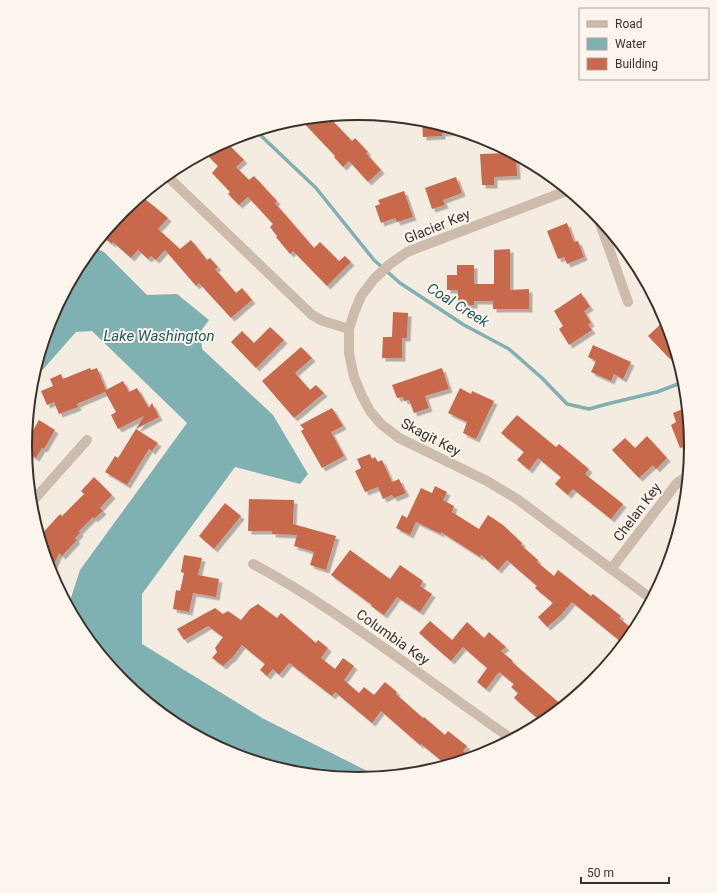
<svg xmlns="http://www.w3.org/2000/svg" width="717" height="893" viewBox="0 0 717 893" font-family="Roboto,sans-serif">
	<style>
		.water { fill: #7fb0b2 }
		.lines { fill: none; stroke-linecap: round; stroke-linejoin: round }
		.stream { stroke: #7fb0b2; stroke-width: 3.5 }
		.building { fill: #c8694b; filter: url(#shadow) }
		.street { stroke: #cdbbac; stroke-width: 10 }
		.labels { text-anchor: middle; stroke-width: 4; stroke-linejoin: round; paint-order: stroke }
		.street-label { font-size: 14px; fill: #3b302b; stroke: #fbf5ee }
		.water-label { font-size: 15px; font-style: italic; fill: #1f5a5e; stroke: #fbf5ee }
		.rim { fill: none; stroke: #3b302b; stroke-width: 2 }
	</style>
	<defs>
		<filter id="shadow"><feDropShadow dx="3.5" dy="3.5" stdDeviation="0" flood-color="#0004"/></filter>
	</defs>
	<rect width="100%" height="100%" fill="#f4ebe1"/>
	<polygon class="water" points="93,247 104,252 147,295 177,294 209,320 201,331 202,349 273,415 308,474 300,484 235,467 142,594 142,644 262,718 381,778 358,780 293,774 231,755 173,724 123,682 81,632 68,607 80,570 187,423 92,331 76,332 31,383 50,319 81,261"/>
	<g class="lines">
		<polyline class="stream" points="256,131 316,188 374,260 400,283 464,325 509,349 542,378 567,404 589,409 607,404 657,392 686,381"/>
	</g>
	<g class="building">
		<polygon points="328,116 352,141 355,138 368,152 366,153 381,170 368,182 349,161 343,167 334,157 335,156 300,119"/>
		<polygon points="422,119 460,130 460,131 442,133 442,136 423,137"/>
		<polygon points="225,141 244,160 236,167 249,180 254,176 277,201 275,203 314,248 320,242 339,261 345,256 351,262 327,286 293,251 290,254 276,237 277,236 270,227 273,224 248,197 239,205 228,194 230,192 212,173 218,166 206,154 211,149"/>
		<polygon points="513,153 516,154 517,176 494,177 494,185 482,185 480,154"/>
		<polygon points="456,177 462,193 443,200 445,205 432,209 425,188"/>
		<polygon points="404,191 413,217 397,222 395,218 381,223 375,206 380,204 378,200"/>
		<polygon points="141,196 155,207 168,218 158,229 180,249 191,240 207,260 210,258 218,267 215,269 236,293 242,288 252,300 231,318 199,283 196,286 165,250 156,260 151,256 148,259 138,250 131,258 113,242 112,244 102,236 123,211"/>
		<polygon points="567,223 574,242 578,241 584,257 567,264 564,257 558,259 547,231"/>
		<polygon points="510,249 510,290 529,289 529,309 493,309 493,301 474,301 474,305 458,305 458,290 447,290 447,275 457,275 457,265 474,265 474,284 494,284 494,250"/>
		<polygon points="581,293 590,307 584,311 591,323 588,325 592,330 569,345 559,329 563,326 554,311"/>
		<polygon points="393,312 408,313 407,338 402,338 402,358 382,358 383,337 392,337"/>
		<polygon points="664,321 669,326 677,353 670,359 648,336"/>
		<polygon points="270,327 284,340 256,368 231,342 242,331 254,343"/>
		<polygon points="593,345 631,362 623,379 614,374 611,381 591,372 596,361 588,357"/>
		<polygon points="301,347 312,358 295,373 310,390 316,385 324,393 294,418 262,381"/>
		<polygon points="90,368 91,370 97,368 106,390 123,381 129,392 137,388 149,408 152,403 159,417 136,429 158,443 152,451 149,449 127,485 105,472 115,456 118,458 144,416 118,429 111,415 116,412 105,392 77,404 78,407 59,414 54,402 47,405 41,391 53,386 50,379 61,374 63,379"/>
		<polygon points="442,368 449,389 425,396 429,408 414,413 409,400 404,401 403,397 397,398 392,385"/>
		<polygon points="460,388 471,394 472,391 494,401 476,439 463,433 467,422 448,413"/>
		<polygon points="688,407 692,444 680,448 671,425 676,422 673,413"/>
		<polygon points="332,408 343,426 331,432 344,456 322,468 301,431 304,429 300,425"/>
		<polygon points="517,415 556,447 559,444 589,469 585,474 623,504 611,519 573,489 568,495 555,484 561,477 538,458 529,470 517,460 524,452 501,433"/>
		<polygon points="39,420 55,430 44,449 42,448 36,458 26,452 25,446 25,444"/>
		<polygon points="647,436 667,458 656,469 653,465 639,478 612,450 625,438 635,448"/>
		<polygon points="370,454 372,459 375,457 378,462 382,460 392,482 399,479 406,493 394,498 392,495 383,499 378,487 365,492 355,471 361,468 357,459"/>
		<polygon points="94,477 112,495 100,508 103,511 94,519 93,517 79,531 80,533 75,538 77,540 62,556 59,553 50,574 39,537 60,514 62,516 84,494 81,491"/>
		<polygon points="435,486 447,492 443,500 454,506 452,512 479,529 488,515 503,525 522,543 521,545 538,560 537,562 554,576 558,570 591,596 593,594 621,616 619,618 636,632 625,645 572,602 561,615 547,627 538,617 553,603 535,588 537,586 507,560 498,570 481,555 480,557 441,532 441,534 416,522 410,535 396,528 402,515 407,518 421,488 432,493"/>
		<polygon points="249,499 294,500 293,524 336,536 326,570 310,565 314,552 294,546 297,535 272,534 272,531 248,531"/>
		<polygon points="225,503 241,516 214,549 199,536"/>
		<polygon points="350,550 390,579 400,565 423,581 420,586 432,594 420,612 397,597 384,615 371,606 372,605 331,575"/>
		<polygon points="184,555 202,558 198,575 219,579 216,597 193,593 189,612 173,609 176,590 180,591 184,573 181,572"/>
		<polygon points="258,604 277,618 281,613 316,643 318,640 328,648 321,658 335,669 343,658 354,666 344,680 359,693 364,687 374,695 385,682 397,692 396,694 423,718 424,717 445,735 448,731 467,746 463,751 472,759 448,766 421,744 420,745 381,711 372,723 335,692 332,696 289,663 279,675 273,669 267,676 260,670 265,664 242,645 232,658 228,661 223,666 212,658 217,652 215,648 223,637 208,626 184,640 177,629 215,608 223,614 228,611 241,620 250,609"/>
		<polygon points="430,621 452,640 467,622 484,638 489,632 506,647 501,651 513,661 512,662 564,707 544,724 514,698 518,693 511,687 514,684 499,672 486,689 477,682 487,668 463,647 451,661 419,633"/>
	</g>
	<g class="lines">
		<g class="street">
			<polyline points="166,175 312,315 323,321 349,329"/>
			<polyline points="569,190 407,252 390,264 374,279 361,296 354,313 349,329 349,353 354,377 362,396 370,411 381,424 399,438 487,481 517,499 653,600"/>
			<polyline points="596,212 628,302"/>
			<polyline points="31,503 87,440"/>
			<path d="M 253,564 C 306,592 355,627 404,662 C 440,688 476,714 513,740"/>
			<polyline points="611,569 677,483 689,475"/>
		</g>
	</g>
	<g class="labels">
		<g class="street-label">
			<text transform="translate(437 226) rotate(-22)" y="5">Glacier Key</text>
			<text transform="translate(431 437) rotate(28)" y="5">Skagit Key</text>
			<text transform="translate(637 512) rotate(-53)" y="5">Chelan Key</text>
			<text transform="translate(393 637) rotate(35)" y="5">Columbia Key</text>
		</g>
		<g class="water-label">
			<text transform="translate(458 305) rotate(32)" y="5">Coal Creek</text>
			<text x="159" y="341">Lake Washington</text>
		</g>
	</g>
	<path d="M0 0H717V893H0ZM32 446a326 326 0 1 1 652 0a326 326 0 1 1-652 0Z" fill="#fbf5ee" fill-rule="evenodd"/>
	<path class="rim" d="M32 446a326 326 0 1 1 652 0a326 326 0 1 1-652 0Z"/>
	<rect x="579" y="8" width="130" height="72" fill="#fbf5ee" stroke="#aea6a0"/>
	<rect x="587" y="21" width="20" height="6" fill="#cdbbac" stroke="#aea6a0"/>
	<text x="615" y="28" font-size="12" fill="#3b302b">Road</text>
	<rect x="587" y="38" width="20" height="12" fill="#7fb0b2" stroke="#aea6a0"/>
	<text x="615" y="48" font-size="12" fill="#3b302b">Water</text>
	<rect x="587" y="58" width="20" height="12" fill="#c8694b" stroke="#aea6a0"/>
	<text x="615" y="68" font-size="12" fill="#3b302b">Building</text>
	<path d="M581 877v6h88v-6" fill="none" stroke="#3b302b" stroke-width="2"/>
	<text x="587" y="877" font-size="12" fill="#3b302b" stroke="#fbf5ee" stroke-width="3" paint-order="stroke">50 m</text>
</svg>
